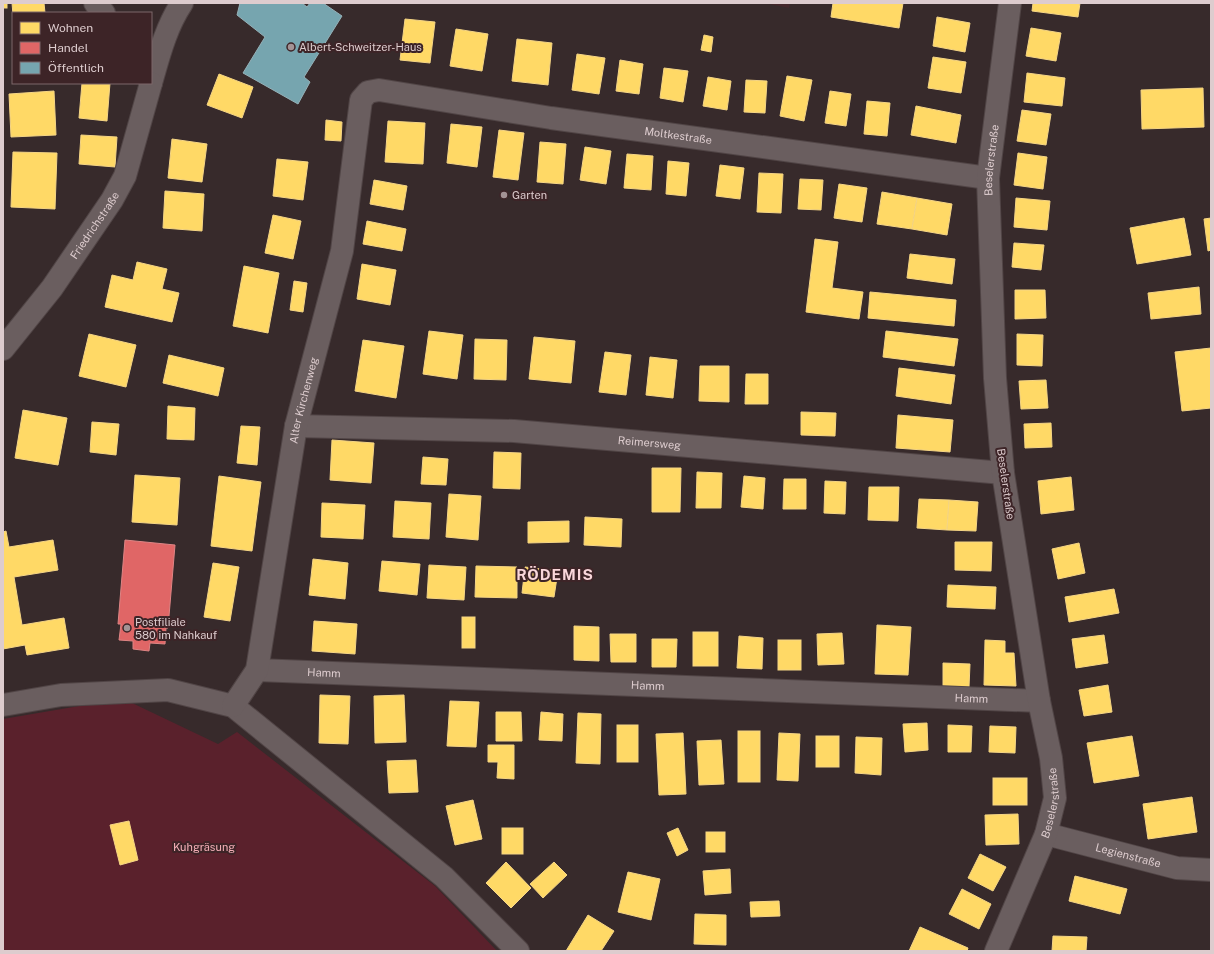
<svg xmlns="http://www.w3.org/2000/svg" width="1214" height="954" viewBox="0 0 1214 954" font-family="'Public Sans',sans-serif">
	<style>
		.built { fill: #44272b }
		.green { fill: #5a212c }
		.homes { fill: #ffd966; stroke: #f5d585 }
		.shops { fill: #e06666; stroke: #df8585 }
		.public { fill: #76a5af; stroke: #95b1b8 }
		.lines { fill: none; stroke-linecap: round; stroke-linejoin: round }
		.minor-casing { stroke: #514546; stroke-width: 24 }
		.minor { stroke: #6a5e5f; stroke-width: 22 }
		.poi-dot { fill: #a39395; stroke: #3d2427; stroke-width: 1.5 }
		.labels { text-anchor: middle; stroke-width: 4; stroke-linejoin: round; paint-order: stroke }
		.poi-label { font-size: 11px; fill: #ddccce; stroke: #3d2427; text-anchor: start }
		.street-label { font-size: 11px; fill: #ddccce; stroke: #3d2427 }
		.park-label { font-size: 11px; fill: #f5b0b8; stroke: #3d2427 }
		.district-label { font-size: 15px; font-weight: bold; letter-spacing: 1px; fill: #f9d6da; stroke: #3d2427 }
	</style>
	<rect width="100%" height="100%" fill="#372a2b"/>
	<polygon class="built" points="764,3 790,3 789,8"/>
	<polygon class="green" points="130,702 218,744 237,732 435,886 497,951 3,951 3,719 91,704"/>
	<g class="homes">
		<rect x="3" y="3" width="4" height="5"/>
		<polygon points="12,3 44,3 45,13 13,13 13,15"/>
		<polygon points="833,3 903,3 899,28 831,17"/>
		<polygon points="1033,3 1080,3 1078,17 1032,11"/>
		<polygon points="937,17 970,23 965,52 933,46"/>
		<polygon points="405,19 435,22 430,63 400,60"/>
		<polygon points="1031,28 1061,33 1056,61 1026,56"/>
		<polygon points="456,29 488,34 482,71 450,66"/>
		<polygon points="704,35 713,37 711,52 701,50"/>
		<polygon points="517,39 552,43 548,85 512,81"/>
		<polygon points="577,54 605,58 599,94 572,90"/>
		<polygon points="933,57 966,62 961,93 928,88"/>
		<polygon points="620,60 643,64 639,94 616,91"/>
		<polygon points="664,68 688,71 683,102 660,98"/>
		<polygon points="1027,73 1065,78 1062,106 1024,102"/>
		<polygon points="219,74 253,87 242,118 207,105"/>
		<polygon points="787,76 812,80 804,121 780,116"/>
		<polygon points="708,77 731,81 727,110 703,106"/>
		<polygon points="746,80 767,81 765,113 744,112"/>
		<polygon points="82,83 110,83 107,121 79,118"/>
		<polygon points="1203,88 1204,127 1142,129 1141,90"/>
		<polygon points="54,91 56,135 11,137 9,94"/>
		<polygon points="830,91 851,94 846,126 825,123"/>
		<polygon points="867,101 890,103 887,136 864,134"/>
		<polygon points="916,106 961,115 956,143 911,135"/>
		<polygon points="1022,110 1051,114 1046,145 1017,141"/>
		<polygon points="326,120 342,122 341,141 325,140"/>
		<polygon points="388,121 425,123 423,164 385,162"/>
		<polygon points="451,124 482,127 477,167 447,163"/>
		<polygon points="499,130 524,133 518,180 493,177"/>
		<polygon points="81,135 117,137 115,167 79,164"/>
		<polygon points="172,139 207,144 202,182 168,178"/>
		<polygon points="540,142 566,144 563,184 537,182"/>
		<polygon points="585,147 611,151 606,184 580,180"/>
		<polygon points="13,152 57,153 55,209 11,207"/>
		<polygon points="1018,153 1047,157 1043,189 1014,185"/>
		<polygon points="627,154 653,156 651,190 624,188"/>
		<polygon points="277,159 308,162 303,200 273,196"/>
		<polygon points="668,161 689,163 686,196 666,194"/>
		<polygon points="720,165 744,168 740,199 716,196"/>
		<polygon points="759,173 783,174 781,213 757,212"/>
		<polygon points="800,179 823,180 821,210 798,209"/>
		<polygon points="374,180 407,186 403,210 370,204"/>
		<polygon points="839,184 867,188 862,222 834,218"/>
		<polygon points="165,191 204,194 202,231 163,228"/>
		<polygon points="882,192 917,198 912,229 877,224"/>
		<polygon points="917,198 952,204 947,235 912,229"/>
		<polygon points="1016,198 1050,201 1047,230 1014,227"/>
		<polygon points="273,215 301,221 293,259 265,253"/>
		<polygon points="1184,218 1191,255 1137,264 1130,228"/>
		<polygon points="1211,218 1211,250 1208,251 1204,219"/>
		<polygon points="367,221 406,229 402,251 363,244"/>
		<polygon points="815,239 838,242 832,288 863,292 859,319 806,312"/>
		<polygon points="1014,243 1044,245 1041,270 1012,267"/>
		<polygon points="910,254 955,259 952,284 907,278"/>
		<polygon points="137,262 167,269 162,289 179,293 172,322 105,307 112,275 133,280"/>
		<polygon points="362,264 396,270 390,305 357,299"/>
		<polygon points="244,266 279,273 268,333 233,326"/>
		<polygon points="294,281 307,283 303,312 290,310"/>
		<polygon points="1199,287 1201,314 1151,319 1148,293"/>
		<polygon points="1015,290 1045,290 1046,318 1015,319"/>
		<polygon points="870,292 956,300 954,326 868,318"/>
		<polygon points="429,331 463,335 457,379 423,374"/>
		<polygon points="886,331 958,339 954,366 883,357"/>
		<polygon points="89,334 136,345 126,387 79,376"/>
		<polygon points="1017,334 1043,335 1042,366 1017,365"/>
		<polygon points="534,337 575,341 571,383 529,379"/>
		<polygon points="475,339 507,340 506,380 474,379"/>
		<polygon points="363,340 404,346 396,398 355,391"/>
		<polygon points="1211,348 1211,408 1182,411 1175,352"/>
		<polygon points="605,352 631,355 626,395 599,392"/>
		<polygon points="169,355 224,368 218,396 163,383"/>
		<polygon points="650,357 677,360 673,398 646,395"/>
		<polygon points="700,366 729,366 729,402 699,401"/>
		<polygon points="899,368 955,375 951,404 896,396"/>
		<polygon points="746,374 768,374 768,404 745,404"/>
		<polygon points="1046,380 1048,408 1021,409 1019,381"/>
		<polygon points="168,406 195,408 194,440 167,439"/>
		<polygon points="23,410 67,418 58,465 15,458"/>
		<polygon points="801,412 836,413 835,436 801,435"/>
		<polygon points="898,415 953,420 950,452 896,448"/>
		<polygon points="92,422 119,424 116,455 90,452"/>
		<polygon points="1051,423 1052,447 1025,448 1024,424"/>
		<polygon points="241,426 260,427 257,465 237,463"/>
		<polygon points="332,440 374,443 371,483 330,480"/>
		<polygon points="494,452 521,453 520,489 493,488"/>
		<polygon points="423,457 448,459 446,485 421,484"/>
		<polygon points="652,468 681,468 680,512 652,512"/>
		<polygon points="697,472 722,473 721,508 696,508"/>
		<polygon points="135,475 180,478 177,525 132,522"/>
		<polygon points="219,476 261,482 252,551 211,546"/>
		<polygon points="744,476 765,478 763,509 741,507"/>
		<polygon points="1071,477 1074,510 1041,514 1038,481"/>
		<polygon points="784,479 806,479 806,509 783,509"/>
		<polygon points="825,481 846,482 845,514 824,513"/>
		<polygon points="869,487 899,487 898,521 868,520"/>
		<polygon points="449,494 481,496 478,540 446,537"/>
		<polygon points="919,499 949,500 947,530 917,528"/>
		<polygon points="949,500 978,502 976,531 947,530"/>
		<polygon points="395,501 431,503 429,539 393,537"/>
		<polygon points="322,503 365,505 363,539 321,537"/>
		<polygon points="585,517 622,519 621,547 584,545"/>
		<polygon points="569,521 569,542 528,543 528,522"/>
		<polygon points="6,531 9,547 53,540 58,570 14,577 22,625 64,618 69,648 27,655 25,645 3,649 3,532"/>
		<polygon points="955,542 992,542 991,571 955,570"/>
		<polygon points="1079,543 1085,573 1058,579 1052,549"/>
		<polygon points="313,559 348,563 345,599 309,595"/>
		<polygon points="382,561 420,564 417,595 379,591"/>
		<polygon points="213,563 239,567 230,621 204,617"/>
		<polygon points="429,565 466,567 464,600 427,598"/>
		<polygon points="476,566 517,567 517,598 475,597"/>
		<polygon points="525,567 558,571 554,597 522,593"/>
		<polygon points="948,585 996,587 995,609 947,607"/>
		<polygon points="1114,589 1119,613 1069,622 1065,597"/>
		<rect x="462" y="617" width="13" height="31"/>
		<polygon points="314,621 357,624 355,654 312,651"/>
		<polygon points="877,625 911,627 908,675 875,674"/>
		<polygon points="574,626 599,627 599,661 574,660"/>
		<rect x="693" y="632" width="25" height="34"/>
		<polygon points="842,633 844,664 818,665 817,634"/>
		<polygon points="610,634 636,634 636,662 611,662"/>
		<polygon points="1104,635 1108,663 1076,668 1072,639"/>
		<polygon points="739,636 763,638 762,669 737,668"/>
		<polygon points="652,639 677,639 676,667 652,667"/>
		<rect x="778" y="640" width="23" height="30"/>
		<polygon points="985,640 1005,641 1005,653 1014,653 1016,686 984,685"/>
		<polygon points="943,663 970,664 969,687 943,686"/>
		<polygon points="1108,685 1112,712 1084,716 1079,690"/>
		<polygon points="320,695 350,696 348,744 319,743"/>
		<polygon points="404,695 406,742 375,743 374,696"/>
		<polygon points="450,701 479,702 476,747 447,746"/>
		<polygon points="496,712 521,712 522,741 496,741"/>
		<polygon points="541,712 563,714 562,741 539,740"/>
		<polygon points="578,713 601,714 600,764 576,763"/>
		<polygon points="927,723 928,750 905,752 903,724"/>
		<rect x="617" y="725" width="21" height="37"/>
		<polygon points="948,725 972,726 971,752 948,752"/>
		<polygon points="990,726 1016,727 1015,753 989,752"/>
		<rect x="738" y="731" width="22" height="51"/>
		<polygon points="683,733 686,794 659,795 656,734"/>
		<polygon points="779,733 800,734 798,781 777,780"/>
		<rect x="816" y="736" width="23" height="31"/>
		<polygon points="1132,736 1139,776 1094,783 1087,743"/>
		<polygon points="856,737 882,738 881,775 855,773"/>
		<polygon points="721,740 724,784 699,785 697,741"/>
		<polygon points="488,745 514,745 514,779 497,778 498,762 488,762"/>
		<polygon points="416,760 418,792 389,793 387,761"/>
		<rect x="993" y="778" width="34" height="27"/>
		<polygon points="1192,797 1197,832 1148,839 1143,804"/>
		<polygon points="473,800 482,839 455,845 446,806"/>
		<polygon points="1018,814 1019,844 986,845 985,815"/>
		<polygon points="129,821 138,860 120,865 110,825"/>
		<rect x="502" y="828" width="21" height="26"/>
		<polygon points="678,828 688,850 677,856 667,833"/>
		<rect x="706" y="832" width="19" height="20"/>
		<polygon points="980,854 1006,867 993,891 968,878"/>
		<polygon points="506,862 531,888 511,908 486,883"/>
		<polygon points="554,862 567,875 543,898 530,884"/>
		<polygon points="730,869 731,893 705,895 703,871"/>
		<polygon points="628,872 660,879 651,920 618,912"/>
		<polygon points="1075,876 1127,889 1120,914 1069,901"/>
		<polygon points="962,889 991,904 979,929 949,914"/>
		<polygon points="779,901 780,916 751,917 750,902"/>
		<polygon points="695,914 726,915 726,945 694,944"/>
		<polygon points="588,915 614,931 601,951 566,951"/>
		<polygon points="920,927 968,948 967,951 909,951"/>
		<polygon points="1053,936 1087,937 1086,951 1052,951"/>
	</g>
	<polygon class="shops" points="125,540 175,545 168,628 166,628 165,644 150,643 149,651 133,649 133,641 119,640 121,624 118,624"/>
	<polygon class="public" points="240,3 302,3 307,7 310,3 323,3 342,16 304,77 310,82 298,104 243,73 265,37 237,15"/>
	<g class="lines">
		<g class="minor-casing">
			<g id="minor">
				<polyline points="95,3 104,13"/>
				<path d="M 151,83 C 159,55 166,27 182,3"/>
				<path id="s1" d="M 3,349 L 52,288 L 112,200 L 125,176 L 151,83"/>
				<path id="s2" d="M 296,426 L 514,431 L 1003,473"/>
				<path id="s3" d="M 257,670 L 1039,701"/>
				<polyline points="3,705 61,695 168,690 233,706 444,877 518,951"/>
				<path id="s4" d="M 233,706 L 257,670 L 296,426 L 342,251 L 361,100 L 368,92 L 379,90 L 551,118 L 988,178"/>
				<path id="s5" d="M 1046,834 L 1177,868 L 1211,870"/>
				<path id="s6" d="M 996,951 L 1046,834 L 1055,798 L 1051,758 L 1039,701 L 1003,473 L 995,378 L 988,178 L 1010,3"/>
			</g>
		</g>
		<use href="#minor" class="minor"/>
	</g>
	<g class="poi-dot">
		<circle cx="291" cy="47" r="4"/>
		<circle cx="504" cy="195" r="4"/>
		<circle cx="127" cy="628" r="4"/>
	</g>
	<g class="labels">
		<g class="poi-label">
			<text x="299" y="51">Albert-Schweitzer-Haus</text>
			<text x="512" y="199">Garten</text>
			<text x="135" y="626">Postfiliale<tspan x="135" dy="13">580 im Nahkauf</tspan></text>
		</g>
		<g class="street-label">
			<text dy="4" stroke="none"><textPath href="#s4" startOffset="948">Moltkestraße</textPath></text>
			<text dy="4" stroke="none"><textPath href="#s6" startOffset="807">Beselerstraße</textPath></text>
			<text dy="4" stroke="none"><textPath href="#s1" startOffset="154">Friedrichstraße</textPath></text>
			<text dy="4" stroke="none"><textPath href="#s4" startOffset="317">Alter Kirchenweg</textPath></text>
			<text dy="4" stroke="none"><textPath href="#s2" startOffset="354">Reimersweg</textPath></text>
			<text transform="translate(1006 484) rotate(82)" y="4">Beselerstraße</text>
			<text dy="4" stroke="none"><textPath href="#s3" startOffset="67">Hamm</textPath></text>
			<text dy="4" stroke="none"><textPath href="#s3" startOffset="391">Hamm</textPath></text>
			<text dy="4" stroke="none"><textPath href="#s3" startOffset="715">Hamm</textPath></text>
			<text dy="4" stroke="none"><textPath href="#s6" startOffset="159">Beselerstraße</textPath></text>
			<text dy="4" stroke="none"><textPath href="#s5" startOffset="85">Legienstraße</textPath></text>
		</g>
		<g class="park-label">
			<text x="204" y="851">Kuhgräsung</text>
		</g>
		<g class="district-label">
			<text x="555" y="580">RÖDEMIS</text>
		</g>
	</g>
	<rect width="1214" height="954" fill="none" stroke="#ddccce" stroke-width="8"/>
	<rect x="12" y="12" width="140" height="72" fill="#3d2427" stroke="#7d676a"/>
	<rect x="20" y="22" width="20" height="12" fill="#ffd966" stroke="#7d676a"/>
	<text x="48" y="32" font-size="12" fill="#ddccce">Wohnen</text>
	<rect x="20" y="42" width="20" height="12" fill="#e06666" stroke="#7d676a"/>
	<text x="48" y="52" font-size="12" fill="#ddccce">Handel</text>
	<rect x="20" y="62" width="20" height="12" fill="#76a5af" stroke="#7d676a"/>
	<text x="48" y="72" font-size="12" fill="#ddccce">Öffentlich</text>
</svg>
